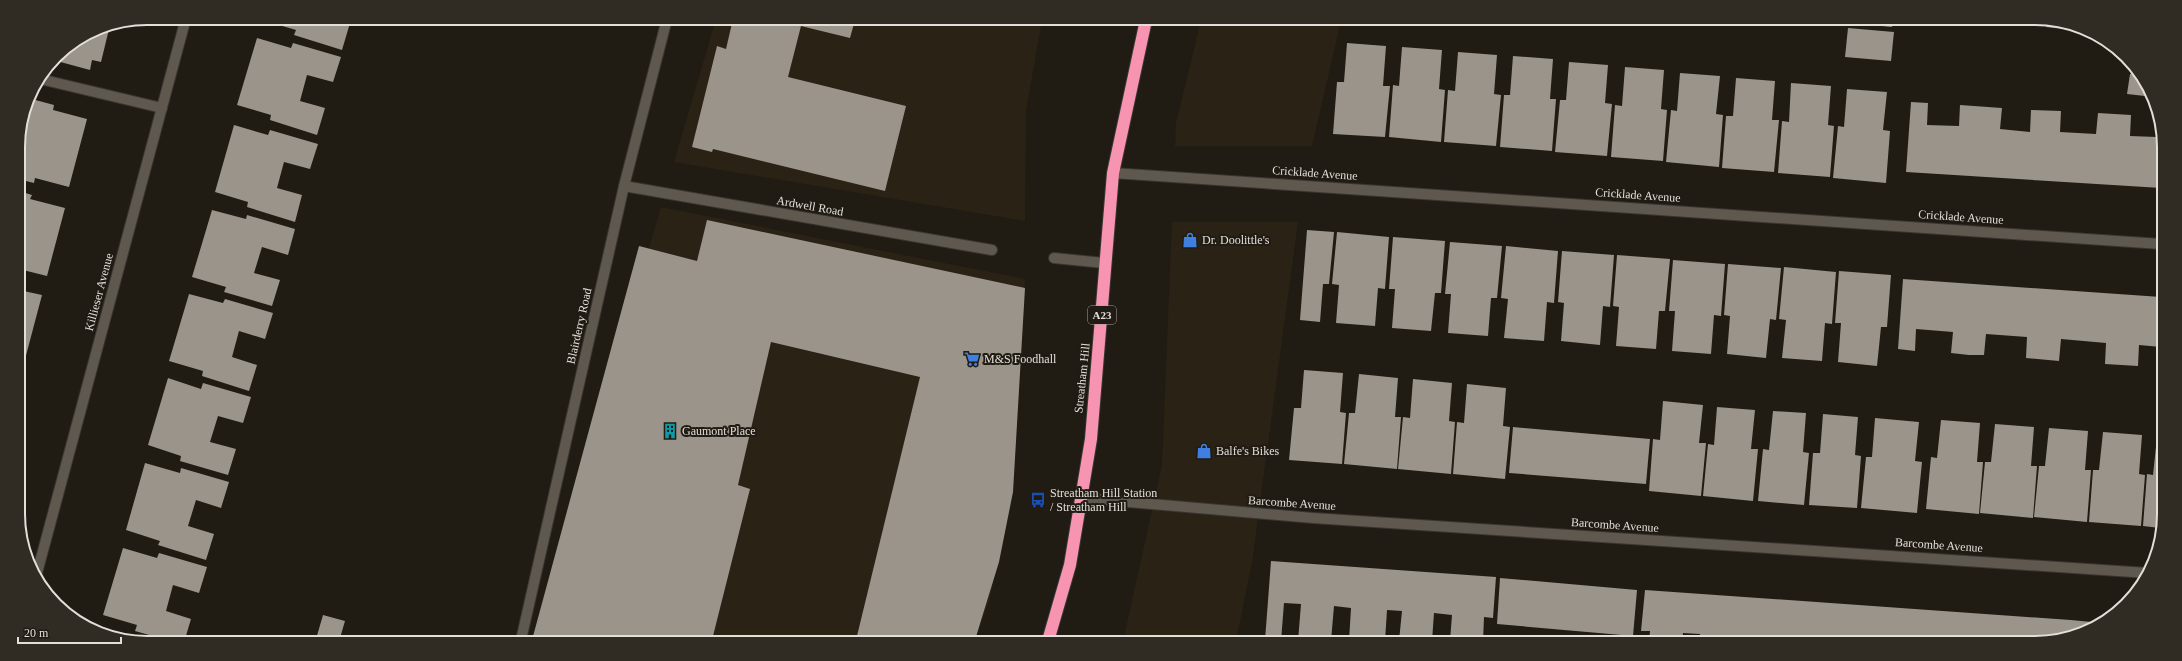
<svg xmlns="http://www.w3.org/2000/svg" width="2182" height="661" viewBox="0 0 2182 661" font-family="'Times New Roman',serif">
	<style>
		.built { fill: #2a2214 }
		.building { fill: #9a948a }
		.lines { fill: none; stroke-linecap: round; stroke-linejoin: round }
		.lane-casing { stroke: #393631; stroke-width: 12 }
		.street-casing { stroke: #393631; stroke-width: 12 }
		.highway-casing { stroke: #393631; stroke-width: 14 }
		.lane { stroke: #5e584f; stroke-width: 10 }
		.street { stroke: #5e584f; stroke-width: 10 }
		.highway { stroke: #f794b2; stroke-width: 12 }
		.labels { text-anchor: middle; stroke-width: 4; stroke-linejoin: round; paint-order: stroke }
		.shield { fill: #201b13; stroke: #a8a49e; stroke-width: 1 }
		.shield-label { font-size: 11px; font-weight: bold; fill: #e2dfd9 }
		.street-label { font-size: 12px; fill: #e2dfd9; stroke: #201b13 }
		.poi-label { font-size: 12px; fill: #e2dfd9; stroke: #201b13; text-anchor: start }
		.rim { fill: none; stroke: #e2dfd9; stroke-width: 2 }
	</style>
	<rect width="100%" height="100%" fill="#201b13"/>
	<g class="built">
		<polygon points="716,19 1042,20 1026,111 1025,221 674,162"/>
		<polygon points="1201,20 1341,21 1312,146 1175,146 1176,123"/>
		<polygon points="661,207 1025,279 1008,499 990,599 975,640 535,640"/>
		<polygon points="1172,222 1298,222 1252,562 1236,641 1123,641 1162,465"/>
	</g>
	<g class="building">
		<polygon points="263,18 333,18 350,23 342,50 294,35 296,30 262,20"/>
		<polygon points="733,19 855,20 850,38 801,26 788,77 906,106 885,191 713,149 712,152 692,147 717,46 726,49"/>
		<polygon points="1740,22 1780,22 1779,26 1740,23"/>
		<polygon points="1871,22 1893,22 1892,27 1871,25"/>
		<polygon points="2047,22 2063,22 2063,29 2046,27"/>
		<polygon points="2067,22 2083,28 2083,31 2067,29"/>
		<polygon points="110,25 101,62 92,60 90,70 53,60 56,56 98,28"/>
		<polygon points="1848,28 1894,32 1891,61 1845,57"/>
		<polygon points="257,38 291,48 293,43 341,57 333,82 307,75 300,101 325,108 317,135 270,120 271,115 237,105"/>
		<polygon points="1347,43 1386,46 1383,86 1390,86 1385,137 1333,134 1337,82 1344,82"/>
		<polygon points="1402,47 1442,50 1439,89 1445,90 1441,142 1389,137 1393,85 1399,86"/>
		<polygon points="1458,52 1497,55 1494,94 1501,95 1496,146 1444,142 1448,90 1455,91"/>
		<polygon points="1513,56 1553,59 1550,99 1556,99 1552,151 1500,147 1504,95 1510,95"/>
		<polygon points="1569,62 1608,65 1605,103 1612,104 1607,156 1555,152 1560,100 1566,100"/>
		<polygon points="1625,67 1664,70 1661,109 1667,110 1663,161 1611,157 1615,105 1622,106"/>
		<polygon points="1680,73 1720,76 1716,114 1723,115 1719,167 1666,162 1671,110 1677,111"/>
		<polygon points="2130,74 2138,75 2146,90 2145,96 2127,94"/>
		<polygon points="1736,78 1775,81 1772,120 1779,120 1774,172 1722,168 1726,116 1733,116"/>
		<polygon points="1791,83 1831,86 1828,125 1834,126 1830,177 1778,173 1782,121 1789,122"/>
		<polygon points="1847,89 1887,92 1883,130 1890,131 1886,183 1833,178 1838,126 1844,127"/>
		<polygon points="28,98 54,105 53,110 87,119 69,187 35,178 34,183 18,179 18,151 25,125 22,124"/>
		<polygon points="1911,102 1928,103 1927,125 1959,126 1960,105 2002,108 2000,129 2030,132 2031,110 2061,111 2060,132 2096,134 2098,113 2131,115 2130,136 2157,137 2158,115 2162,122 2161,188 1906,172"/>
		<polygon points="234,125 268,135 270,130 318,144 310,169 284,162 277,188 302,195 295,222 247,207 248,202 215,192"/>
		<polygon points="19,191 32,195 30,199 65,208 47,276 19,269"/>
		<polygon points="212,210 246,219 247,215 295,229 288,255 262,247 254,273 280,280 272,306 224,292 226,287 192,277"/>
		<polygon points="707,220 1025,288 1013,492 999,562 975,640 856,640 920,377 771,342 738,485 750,489 712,640 532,640 639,246 697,261"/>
		<polygon points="1307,230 1334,232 1329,284 1323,284 1320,322 1300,320"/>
		<polygon points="1337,232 1389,237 1385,289 1378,288 1375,326 1336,323 1339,285 1332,284"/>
		<polygon points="1393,237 1445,241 1441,293 1435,293 1431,331 1392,328 1395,289 1389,289"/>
		<polygon points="1450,242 1502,246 1497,298 1491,298 1488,336 1448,333 1451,294 1445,294"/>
		<polygon points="1506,246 1558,251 1554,303 1547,302 1544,341 1504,338 1508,299 1501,298"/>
		<polygon points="1562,251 1614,255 1610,307 1603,306 1600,345 1561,341 1564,303 1558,302"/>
		<polygon points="1617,255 1670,259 1665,311 1659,311 1656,349 1616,346 1619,307 1613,306"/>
		<polygon points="1673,260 1725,264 1721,316 1714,315 1711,354 1672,351 1675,311 1669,311"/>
		<polygon points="1728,264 1781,268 1776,320 1770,319 1766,358 1727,354 1730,316 1724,315"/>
		<polygon points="1784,267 1836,272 1832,324 1825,323 1822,361 1782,358 1786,320 1779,319"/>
		<polygon points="1839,271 1891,275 1887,327 1881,327 1877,366 1838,362 1841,323 1835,323"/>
		<polygon points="1903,279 2161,297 2161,347 2139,345 2138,366 2105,364 2106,343 2061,339 2059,361 2026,358 2027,337 1986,334 1984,355 1969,355 1951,353 1953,332 1916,329 1915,351 1898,349"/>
		<polygon points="19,290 42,295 24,363 19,362"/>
		<polygon points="189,294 223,303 225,299 273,313 265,339 239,331 232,357 257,365 249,391 202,376 203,371 169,361"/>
		<polygon points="1304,370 1343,373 1340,412 1346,413 1342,464 1289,460 1294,408 1301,408"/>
		<polygon points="1359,374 1398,378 1395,417 1401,417 1397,469 1344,464 1349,413 1355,413"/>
		<polygon points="168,378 201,389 203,383 251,397 243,423 218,416 210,442 236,449 228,475 180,461 181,456 148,445"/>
		<polygon points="1413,379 1452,383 1449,421 1455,422 1451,474 1398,469 1403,417 1410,418"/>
		<polygon points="1467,384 1506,388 1503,426 1510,427 1505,479 1453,474 1457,422 1464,423"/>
		<polygon points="1663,401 1703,405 1699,443 1706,443 1701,496 1649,491 1653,439 1660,440"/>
		<polygon points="1717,407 1755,410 1751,449 1758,449 1753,501 1703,496 1708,444 1714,445"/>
		<polygon points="1773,411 1806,413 1803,452 1809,453 1804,505 1758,501 1763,449 1769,450"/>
		<polygon points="1823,414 1858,417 1855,455 1861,456 1857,508 1809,505 1813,453 1820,453"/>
		<polygon points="1875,418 1919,422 1915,461 1922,462 1917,513 1861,508 1866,457 1872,457"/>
		<polygon points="1941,420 1980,423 1977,462 1983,462 1979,514 1926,509 1931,457 1937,458"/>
		<polygon points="1995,424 2034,427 2031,466 2037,466 2033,518 1980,513 1985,462 1991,462"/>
		<polygon points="1513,427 1650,439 1646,484 1509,473"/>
		<polygon points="2049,428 2088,431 2085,470 2091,470 2087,522 2034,517 2039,466 2045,466"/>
		<polygon points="2103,432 2142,435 2139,474 2145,475 2141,526 2089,522 2093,470 2099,470"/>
		<polygon points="2157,437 2160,437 2160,528 2143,526 2147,474 2153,475"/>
		<polygon points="145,463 180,473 181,468 229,482 221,508 196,500 188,526 214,534 206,560 158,545 160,541 126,530"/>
		<polygon points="123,548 157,558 159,553 207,567 199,593 173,585 166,611 191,619 185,639 163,639 135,631 137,625 103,615"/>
		<polygon points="1271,561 1496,577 1493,618 1484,617 1483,642 1450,641 1452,615 1434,613 1432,641 1399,641 1402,611 1387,610 1385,641 1349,641 1351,608 1334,606 1331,641 1298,641 1301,604 1284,603 1281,641 1265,640"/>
		<polygon points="1500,578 1637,590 1633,636 1497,624"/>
		<polygon points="1645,590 2071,620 2102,623 2084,633 2043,643 1801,642 1783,640 1783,642 1750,642 1750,638 1733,637 1732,642 1699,642 1700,634 1683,633 1682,642 1649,642 1650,631 1641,631"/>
		<polygon points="323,615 345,621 340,638 344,639 316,639"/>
		<polygon points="246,635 261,638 261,639 245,639"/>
	</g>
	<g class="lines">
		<g class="lane-casing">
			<g id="lane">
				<polyline points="40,79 162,108"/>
				<polyline points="1054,258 1104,263"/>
			</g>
		</g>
		<g class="street-casing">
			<g id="street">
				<polyline points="1113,173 2161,244"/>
				<polyline points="624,186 992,250"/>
				<polyline points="1082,498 1313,518 2148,573"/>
				<polyline points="37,573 186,18"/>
				<polyline points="521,640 624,186 667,19"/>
			</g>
		</g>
		<g class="highway-casing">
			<polyline id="highway" points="1048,641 1070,565 1091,439 1113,173 1146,20"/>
		</g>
		<use href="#lane" class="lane"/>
		<use href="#street" class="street"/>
		<use href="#highway" class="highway"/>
	</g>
	<defs>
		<g id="shop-bare" transform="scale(1.2)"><path d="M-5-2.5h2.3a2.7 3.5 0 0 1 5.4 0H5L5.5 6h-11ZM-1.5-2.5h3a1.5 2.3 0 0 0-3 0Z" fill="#3f7fe0" stroke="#201b13" stroke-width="2.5" paint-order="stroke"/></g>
		<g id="supermarket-bare" transform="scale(1.2)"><path d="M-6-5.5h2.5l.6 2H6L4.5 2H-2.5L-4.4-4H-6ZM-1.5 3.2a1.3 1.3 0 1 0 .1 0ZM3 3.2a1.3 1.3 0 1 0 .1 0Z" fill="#3f7fe0" stroke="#201b13" stroke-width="2.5" paint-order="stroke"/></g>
		<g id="building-bare" transform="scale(1.2)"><path d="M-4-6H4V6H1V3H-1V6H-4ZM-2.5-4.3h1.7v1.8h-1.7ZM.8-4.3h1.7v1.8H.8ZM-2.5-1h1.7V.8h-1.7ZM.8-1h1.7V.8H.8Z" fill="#0f9aa8" stroke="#201b13" stroke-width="2.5" paint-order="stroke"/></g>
		<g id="bus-bare" transform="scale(1.2)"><path d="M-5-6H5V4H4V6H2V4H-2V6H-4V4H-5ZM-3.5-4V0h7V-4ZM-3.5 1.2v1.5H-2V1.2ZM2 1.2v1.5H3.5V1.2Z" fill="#1a4fb4" stroke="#201b13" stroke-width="2.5" paint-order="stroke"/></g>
	</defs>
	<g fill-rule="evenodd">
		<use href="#shop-bare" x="1190" y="240"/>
		<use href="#supermarket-bare" x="972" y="359"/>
		<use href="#building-bare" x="670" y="431"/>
		<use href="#shop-bare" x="1204" y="451"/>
		<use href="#bus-bare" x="1038" y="500"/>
	</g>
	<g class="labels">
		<rect class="shield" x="1088" y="306" width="28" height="18" rx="3"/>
		<g class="shield-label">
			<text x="1102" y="319">A23</text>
		</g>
		<g class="street-label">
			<text transform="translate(1315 173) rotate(4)" y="4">Cricklade Avenue</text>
			<text transform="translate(1638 195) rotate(4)" y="4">Cricklade Avenue</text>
			<text transform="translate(810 206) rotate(10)" y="4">Ardwell Road</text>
			<text transform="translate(1961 217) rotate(4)" y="4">Cricklade Avenue</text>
			<text transform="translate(99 292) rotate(-75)" y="4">Killieser Avenue</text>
			<text transform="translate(579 326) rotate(-77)" y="4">Blairderry Road</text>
			<text transform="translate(1082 378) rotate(-84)" y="4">Streatham Hill</text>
			<text transform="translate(1292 503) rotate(4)" y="4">Barcombe Avenue</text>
			<text transform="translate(1615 525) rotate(4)" y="4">Barcombe Avenue</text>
			<text transform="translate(1939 545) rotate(4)" y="4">Barcombe Avenue</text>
		</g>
		<g class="poi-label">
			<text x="1202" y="244">Dr. Doolittle's</text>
			<text x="984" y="363">M&amp;S Foodhall</text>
			<text x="682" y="435">Gaumont Place</text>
			<text x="1216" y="455">Balfe's Bikes</text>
			<text x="1050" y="497">Streatham Hill Station<tspan x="1050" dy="14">/ Streatham Hill</tspan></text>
		</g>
	</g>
	<path d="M0 0H2182V661H0ZM147 25H2035A122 122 0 0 1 2157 147V514A122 122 0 0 1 2035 636H147A122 122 0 0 1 25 514V147A122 122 0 0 1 147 25Z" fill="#302b23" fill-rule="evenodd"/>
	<path class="rim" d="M147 25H2035A122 122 0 0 1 2157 147V514A122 122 0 0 1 2035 636H147A122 122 0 0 1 25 514V147A122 122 0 0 1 147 25Z"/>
	<path d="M18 637v6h103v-6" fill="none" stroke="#e2dfd9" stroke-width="2"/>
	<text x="24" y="637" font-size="12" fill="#e2dfd9" stroke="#201b13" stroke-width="3" paint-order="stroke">20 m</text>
</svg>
